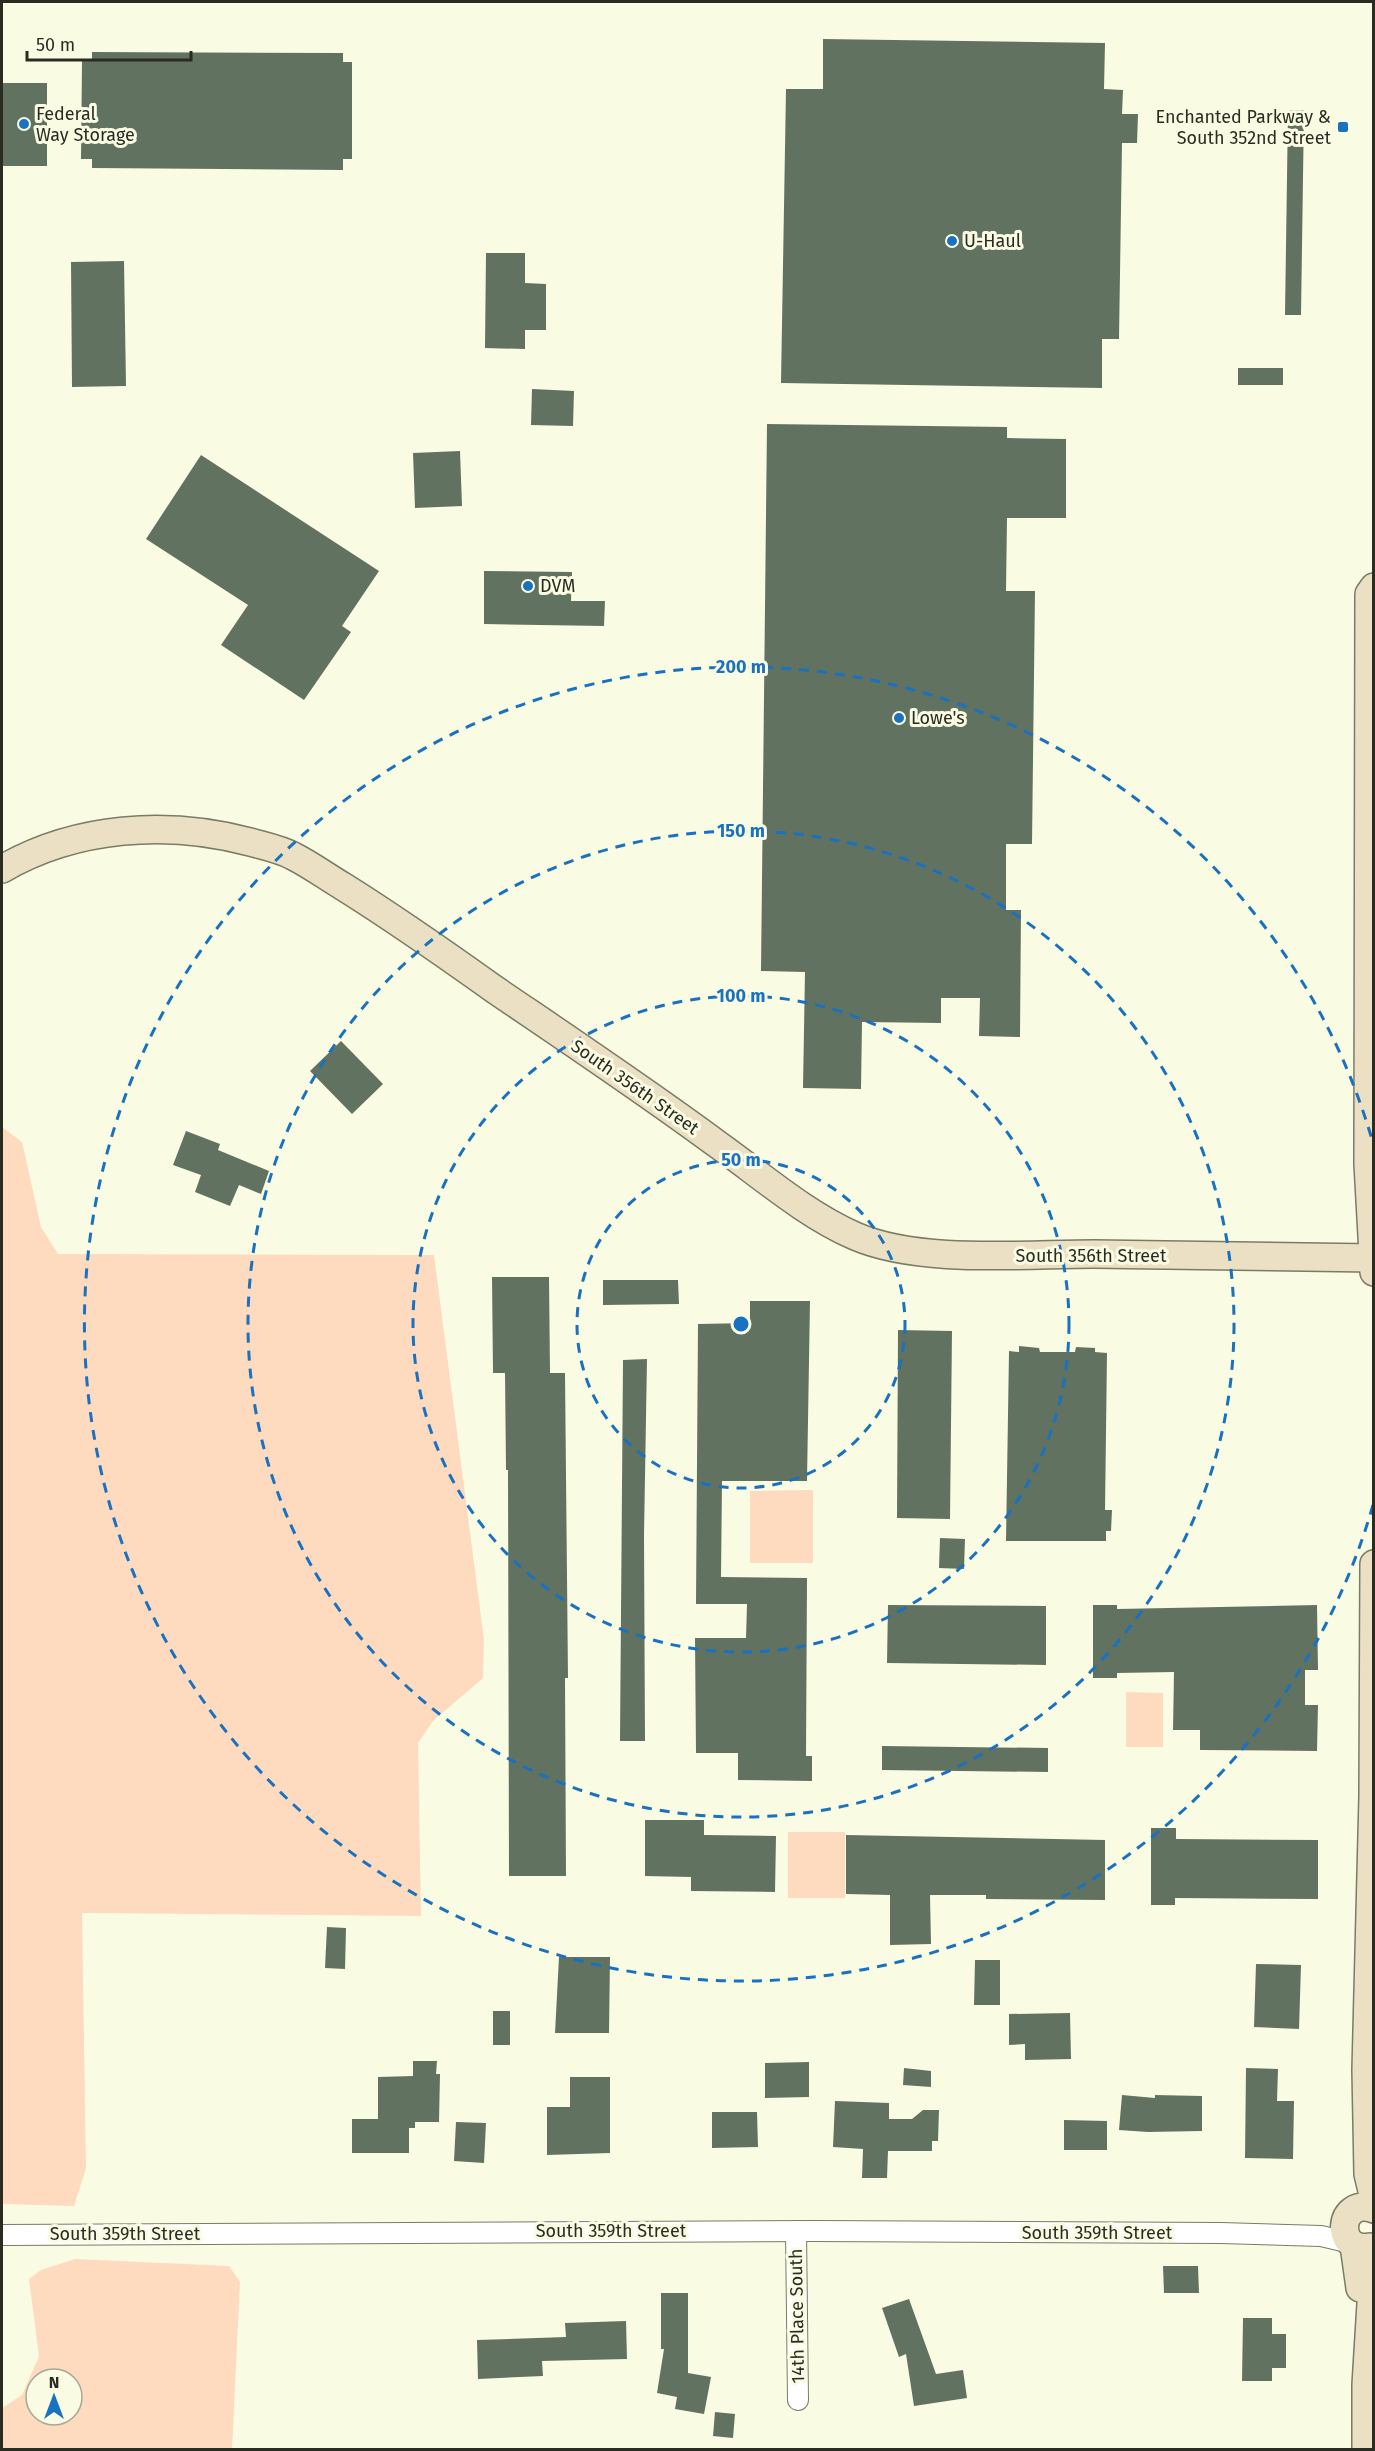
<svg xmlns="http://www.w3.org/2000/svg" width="1375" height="2451" viewBox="0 0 1375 2451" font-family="'Fira Sans',sans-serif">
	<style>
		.green { fill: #fedabf; fill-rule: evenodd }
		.building { fill: #627260 }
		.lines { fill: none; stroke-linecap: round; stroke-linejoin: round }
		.street-casing { stroke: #797c66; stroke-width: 22 }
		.secondary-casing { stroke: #797c66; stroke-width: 30 }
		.street { stroke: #fff; stroke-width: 20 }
		.secondary { stroke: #ece0c4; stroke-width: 27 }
		.ring { fill: none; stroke: #1971bf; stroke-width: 3; stroke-dasharray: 10 8 }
		.poi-dot { fill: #1971bf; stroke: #f9fce3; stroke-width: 2 }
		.labels { text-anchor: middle; stroke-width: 6; stroke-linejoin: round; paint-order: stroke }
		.poi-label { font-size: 18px; fill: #2a2c22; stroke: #f9fce3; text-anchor: start }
		.street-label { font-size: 18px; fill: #2a2c22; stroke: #f9fce3 }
		.centre { fill: #1971bf; stroke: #f9fce3; stroke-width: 3 }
		.ring-label { font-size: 18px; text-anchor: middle; font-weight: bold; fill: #1971bf; stroke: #f9fce3; stroke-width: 6; stroke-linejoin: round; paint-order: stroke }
	</style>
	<rect width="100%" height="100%" fill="#f9fce3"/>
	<g class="green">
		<polygon points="2,1127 22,1142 41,1227 58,1254 434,1255 484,1640 483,1678 433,1721 418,1743 421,1916 82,1913 86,2168 74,2206 2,2204"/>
		<polygon points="813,1490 813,1563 750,1563 750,1491"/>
		<polygon points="1126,1692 1163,1693 1163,1747 1126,1747"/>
		<rect x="788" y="1832" width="57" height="66"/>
		<path d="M 75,2259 L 229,2266 L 240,2282 L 232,2449 L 2,2449 L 2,2408 L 22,2395 L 39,2356 L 29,2279 L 41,2270 ZM 36,2379 L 72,2379 L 72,2415 L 36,2415 Z"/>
	</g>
	<g class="building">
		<polygon points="823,39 1105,43 1104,89 1123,90 1122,114 1138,114 1137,143 1122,143 1119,339 1102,339 1102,388 781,383 786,89 823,89"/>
		<polygon points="92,52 343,53 343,62 352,62 352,159 343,159 343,170 92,168 92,159 81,159 82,61 92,61"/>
		<rect x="2" y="83" width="45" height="83"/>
		<polygon points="1288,110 1304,110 1301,315 1285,315"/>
		<polygon points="486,253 525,253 525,283 546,284 546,330 525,330 525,349 485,348"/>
		<polygon points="124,261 126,386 72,387 71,262"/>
		<rect x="1238" y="368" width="45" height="17"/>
		<polygon points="532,389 574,391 573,426 531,425"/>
		<polygon points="767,424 1007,427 1007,438 1066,439 1066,518 1007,518 1006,591 1035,591 1032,844 1006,844 1006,910 1021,910 1020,1037 979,1036 980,998 941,998 941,1023 862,1022 861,1089 803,1088 805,972 761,971"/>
		<polygon points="460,451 462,506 415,508 413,453"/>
		<polygon points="201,455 379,571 342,626 351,632 304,700 221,645 248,605 146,539"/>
		<polygon points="484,571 572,572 571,601 605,601 604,626 484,624"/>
		<polygon points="341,1041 383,1084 352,1114 310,1071"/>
		<polygon points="186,1131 220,1144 218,1150 269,1171 261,1194 239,1185 230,1206 195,1192 201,1175 173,1165"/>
		<polygon points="492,1277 549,1277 550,1373 565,1373 568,1678 565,1678 566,1876 509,1876 508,1470 506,1470 505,1373 493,1373"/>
		<polygon points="603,1280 678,1280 679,1304 603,1305"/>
		<polygon points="750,1301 810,1301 807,1481 722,1481 721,1577 807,1578 806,1756 812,1756 812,1781 738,1780 738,1753 696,1753 695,1638 746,1638 747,1604 696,1604 698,1324 750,1323"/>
		<polygon points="898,1330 952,1331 950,1519 897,1518"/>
		<polygon points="1019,1346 1039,1348 1040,1352 1075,1352 1076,1347 1095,1348 1095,1352 1107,1353 1105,1510 1112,1510 1111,1531 1106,1531 1106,1541 1006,1541 1009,1351 1019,1352"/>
		<polygon points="647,1359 644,1536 645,1741 620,1741 623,1360"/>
		<polygon points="940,1538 965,1539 964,1569 939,1568"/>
		<polygon points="888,1605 1046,1606 1046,1665 887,1663"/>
		<polygon points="1093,1605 1117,1605 1117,1609 1317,1605 1318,1670 1305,1670 1305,1705 1318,1705 1317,1751 1200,1750 1200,1730 1173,1730 1174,1672 1117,1673 1117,1678 1093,1678"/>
		<polygon points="882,1746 1048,1748 1048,1772 882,1770"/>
		<polygon points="645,1820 704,1820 704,1835 776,1836 775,1892 691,1891 691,1877 645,1876"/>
		<polygon points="1151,1828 1176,1828 1176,1839 1318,1840 1318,1899 1175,1898 1175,1905 1151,1905"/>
		<polygon points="846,1835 1105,1840 1105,1900 986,1899 986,1895 930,1895 931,1944 890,1945 890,1895 846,1894"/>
		<polygon points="327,1927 346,1928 345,1969 325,1968"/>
		<polygon points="559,1957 610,1957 609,2033 555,2033"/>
		<polygon points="975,1960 1000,1960 1000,2005 974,2005"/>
		<polygon points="1256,1964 1301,1965 1299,2029 1254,2027"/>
		<rect x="493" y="2011" width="17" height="34"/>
		<polygon points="1070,2013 1071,2059 1025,2060 1025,2044 1009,2045 1009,2014"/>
		<polygon points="413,2061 437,2061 436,2074 440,2074 439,2122 415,2122 415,2128 409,2128 409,2153 352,2153 352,2119 378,2119 378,2077 413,2076"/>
		<polygon points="809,2062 809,2097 765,2098 765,2063"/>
		<polygon points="904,2068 931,2071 931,2087 903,2085"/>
		<polygon points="1246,2068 1278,2069 1277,2101 1294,2101 1293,2159 1245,2158"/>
		<polygon points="570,2077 610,2077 610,2153 547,2155 547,2107 570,2107"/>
		<polygon points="1122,2095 1155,2098 1155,2095 1202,2096 1202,2131 1148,2132 1119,2130"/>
		<polygon points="835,2101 889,2103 889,2119 912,2119 923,2110 939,2110 938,2141 932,2141 932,2151 888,2151 887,2178 862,2178 863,2149 833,2147"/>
		<polygon points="712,2112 757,2112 758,2147 712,2148"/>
		<polygon points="1064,2120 1107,2121 1107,2150 1064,2150"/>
		<polygon points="456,2122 486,2123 484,2163 454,2161"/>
		<polygon points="1163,2266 1198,2266 1199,2293 1164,2293"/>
		<polygon points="661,2293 688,2293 688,2373 711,2377 704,2414 675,2409 677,2397 657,2393 664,2349 661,2349"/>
		<polygon points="909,2299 936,2374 963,2370 967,2398 914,2406 906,2354 899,2357 882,2308"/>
		<polygon points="1243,2318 1272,2318 1272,2334 1286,2334 1286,2368 1272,2368 1272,2381 1242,2381"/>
		<polygon points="626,2321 627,2359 542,2361 543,2376 478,2379 477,2340 566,2337 565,2323"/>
		<polygon points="715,2412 735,2414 733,2438 713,2436"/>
	</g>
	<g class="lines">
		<g class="street-casing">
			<g id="street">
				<polyline points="796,2231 798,2400"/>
				<polyline points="2,2235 813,2231 1221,2233 1321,2236 1351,2243"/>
			</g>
		</g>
		<g class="secondary-casing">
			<g id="secondary">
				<polyline points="1374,587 1369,594 1368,1164 1374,1272"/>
				<path d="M 2,869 C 76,826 168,820 250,842 C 264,846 280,849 293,856 C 311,865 327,877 344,887 C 395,919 445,954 494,989 C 569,1040 644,1090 717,1144 C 762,1176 805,1214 855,1236 C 919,1264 1024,1254 1094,1254 C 1187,1255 1280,1257 1374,1258"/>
				<polyline points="1374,1564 1373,1796 1366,2070 1368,2174 1374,2199"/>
				<polyline points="1354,2245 1360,2288"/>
				<path d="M 1370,2247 C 1334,2254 1337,2196 1374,2209"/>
				<polyline points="1366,2450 1366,2385 1374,2255"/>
			</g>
		</g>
		<use href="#street" class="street"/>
		<use href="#secondary" class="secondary"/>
	</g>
	<g class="ring">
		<circle cx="741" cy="1324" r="164"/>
		<circle cx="741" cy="1324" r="328"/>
		<circle cx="741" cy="1324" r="493"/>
		<path d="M1373 1505A657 657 0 1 1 1373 1143"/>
	</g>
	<g class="poi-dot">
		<circle cx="24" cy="124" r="6"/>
		<rect x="1337" y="121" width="12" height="12" rx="3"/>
		<circle cx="952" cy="241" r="6"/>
		<circle cx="528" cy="586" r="6"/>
		<circle cx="899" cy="718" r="6"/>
	</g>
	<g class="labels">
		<g class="poi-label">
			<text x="36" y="120">Federal<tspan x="36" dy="21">Way Storage</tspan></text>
			<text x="1331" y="123" text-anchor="end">Enchanted Parkway &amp;<tspan x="1331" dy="21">South 352nd Street</tspan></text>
			<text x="964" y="247">U-Haul</text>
			<text x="540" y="592">DVM</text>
			<text x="911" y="724">Lowe's</text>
		</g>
		<g class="street-label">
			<text transform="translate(635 1087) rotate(35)" y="6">South 356th Street</text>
			<text x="1091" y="1262">South 356th Street</text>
			<text x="611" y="2237">South 359th Street</text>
			<text x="1097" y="2239">South 359th Street</text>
			<text x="125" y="2240">South 359th Street</text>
			<text transform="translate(797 2316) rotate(-91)" y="6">14th Place South</text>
		</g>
	</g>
	<circle cx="741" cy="1324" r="9" class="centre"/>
	<g class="ring-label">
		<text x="741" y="673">200 m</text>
		<text x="741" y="837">150 m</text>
		<text x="741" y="1002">100 m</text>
		<text x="741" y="1166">50 m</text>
	</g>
	<rect width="1375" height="2451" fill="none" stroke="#2a2c22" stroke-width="6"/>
	<g transform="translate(54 2397)"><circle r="28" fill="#f9fce3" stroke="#a6a996" stroke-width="1.5"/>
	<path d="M0-4.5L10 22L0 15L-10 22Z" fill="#1971bf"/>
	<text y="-9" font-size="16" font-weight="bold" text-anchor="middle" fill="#2a2c22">N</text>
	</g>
	<path d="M27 51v9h164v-9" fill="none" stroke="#2a2c22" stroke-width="3"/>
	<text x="36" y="51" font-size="18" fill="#2a2c22" stroke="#f9fce3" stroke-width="4.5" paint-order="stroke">50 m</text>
</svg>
